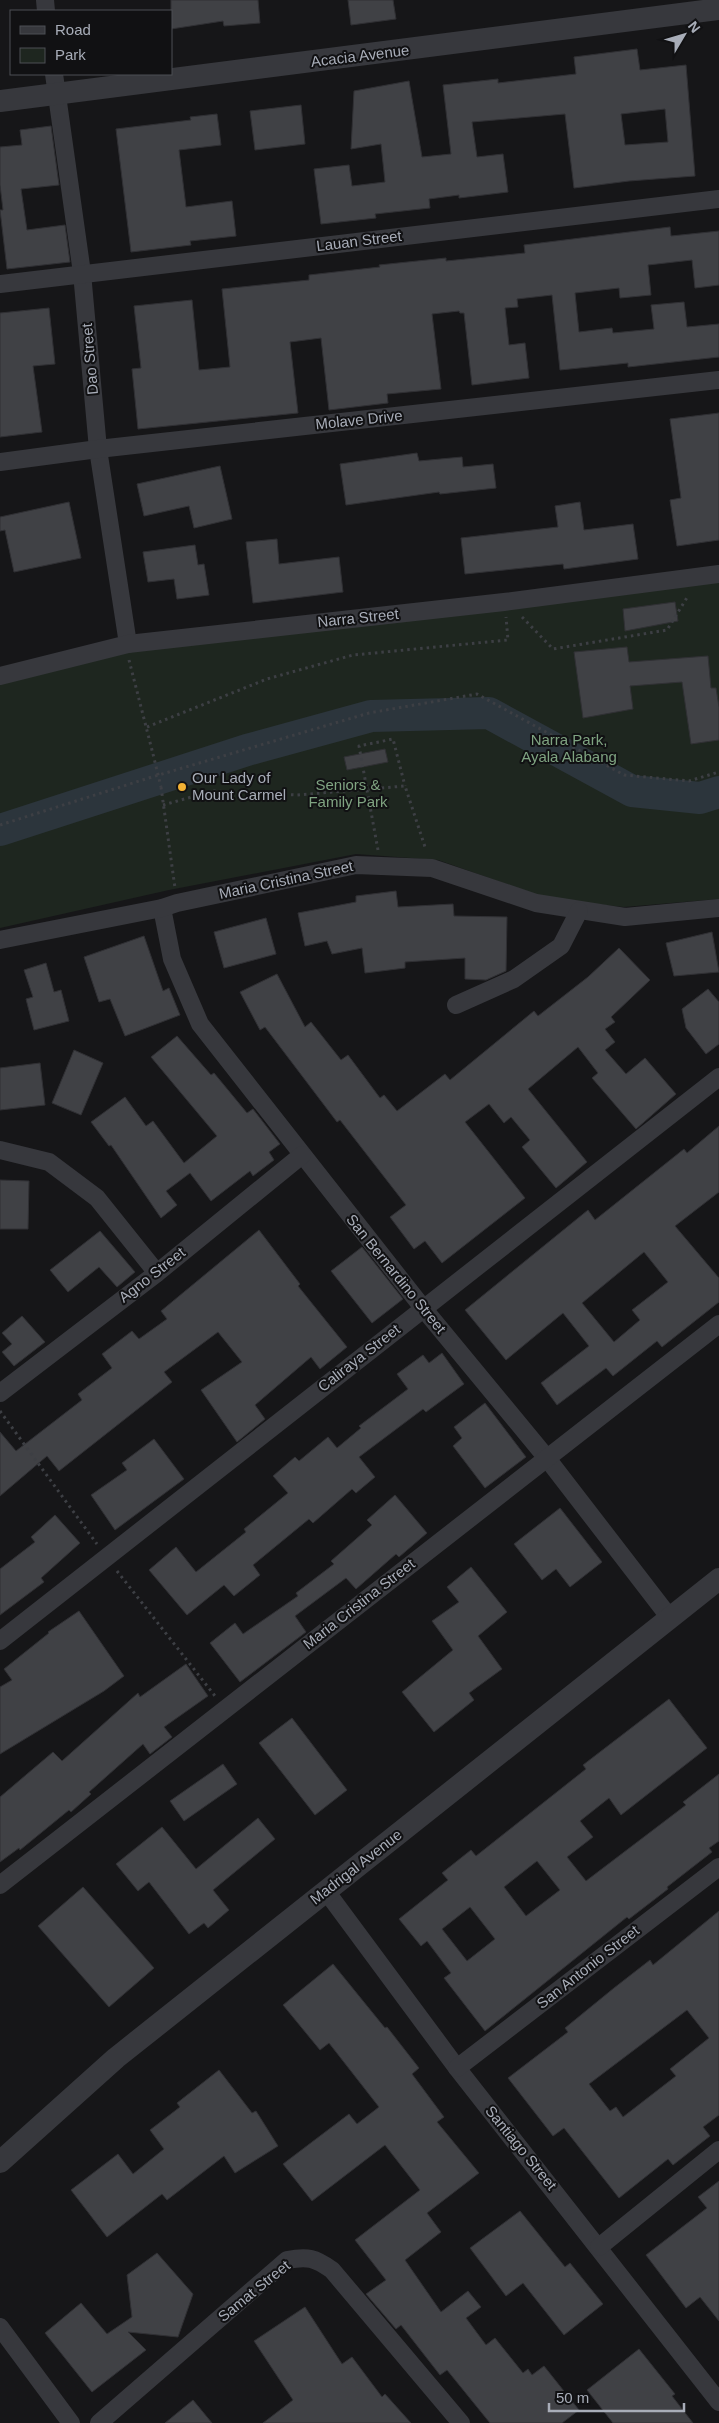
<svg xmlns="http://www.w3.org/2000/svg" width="719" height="2423" viewBox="0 0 719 2423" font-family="Helvetica,sans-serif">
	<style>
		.green { fill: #1e261f }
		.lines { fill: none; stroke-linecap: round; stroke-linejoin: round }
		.river { stroke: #2c353c; stroke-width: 32 }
		.building { fill: #404145; stroke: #303034; fill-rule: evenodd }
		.path { stroke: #3d3f44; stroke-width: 3; stroke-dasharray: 2.5 4; stroke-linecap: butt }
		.minor { stroke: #37383d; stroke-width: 18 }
		.tertiary { stroke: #37383d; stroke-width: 22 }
		.path-bridge { stroke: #3d3f44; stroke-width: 3; stroke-dasharray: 2.5 4; stroke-linecap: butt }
		.poi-dot { fill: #f2b134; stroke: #111113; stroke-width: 2 }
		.labels { text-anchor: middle; stroke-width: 4; stroke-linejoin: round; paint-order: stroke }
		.street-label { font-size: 15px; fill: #a8adb8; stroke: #111113 }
		.park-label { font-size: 15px; fill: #7fa381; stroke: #111113 }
		.poi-label { font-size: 15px; fill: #a8adb8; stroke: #111113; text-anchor: start }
	</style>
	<rect width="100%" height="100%" fill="#161618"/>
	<polygon class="green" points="719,581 719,899 624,907 576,902 544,897 438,860 356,854 169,890 0,928 0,682 124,651"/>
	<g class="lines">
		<polyline class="river" points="0,830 247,750 371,716 489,713 632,791 700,798 719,792"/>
	</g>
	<g class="building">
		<polygon points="171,0 258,0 260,23 224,26 223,21 171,29"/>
		<polygon points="348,0 393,0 396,19 351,25"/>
		<path d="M 637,49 L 640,70 L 686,65 L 695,176 L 629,181 L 574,188 L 565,114 L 472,122 L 477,157 L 503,154 L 508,192 L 459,198 L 459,195 L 429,199 L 430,208 L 375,214 L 376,218 L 321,224 L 314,169 L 349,165 L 352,186 L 385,182 L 381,144 L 351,149 L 354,91 L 409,81 L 422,157 L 451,154 L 443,85 L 498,79 L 498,83 L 576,74 L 574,57 ZM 665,109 L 668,142 L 625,145 L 621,114 Z"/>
		<polygon points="301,105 305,144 255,150 250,111"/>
		<polygon points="217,114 221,145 179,150 186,207 232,201 236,236 190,241 191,245 131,252 116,129 191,120 190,117"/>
		<polygon points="51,126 59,185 21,189 27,230 65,225 70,262 7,269 0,210 3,210 0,185 0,147 22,145 20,130"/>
		<polygon points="670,227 671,236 719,231 719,285 695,288 692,260 648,265 651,295 620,298 619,288 575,293 579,332 612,328 613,333 654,329 651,305 684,302 687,327 719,324 719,357 628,367 628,363 560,370 552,295 517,299 518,307 505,308 509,345 525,343 529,378 472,385 464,313 460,313 459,311 432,314 441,389 387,394 388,403 329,410 321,338 290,342 298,413 138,429 132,369 141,368 134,306 192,300 199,370 230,367 222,289 309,280 309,275 380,267 379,265 446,258 446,261 525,253 524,245"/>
		<polygon points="49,308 55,364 33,366 42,432 0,437 0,313"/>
		<polygon points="719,413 719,540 677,546 670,500 681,498 670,419"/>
		<polygon points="417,453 419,461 462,457 463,467 493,464 496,488 440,494 439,492 346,505 340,464"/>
		<polygon points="220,466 232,519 194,528 189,506 144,516 137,484"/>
		<polygon points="69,502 81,558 14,572 5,530 0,531 0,517"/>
		<polygon points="580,502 584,530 633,524 638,559 564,569 563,564 465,574 461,538 558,527 555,506"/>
		<polygon points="277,539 279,564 339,557 343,592 253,603 246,542"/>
		<polygon points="195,545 198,565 204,564 209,595 177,599 174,579 148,582 143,552"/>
		<polygon points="675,602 678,621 625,631 623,609"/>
		<polygon points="627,647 629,662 708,656 711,688 716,688 719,707 719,740 691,744 682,682 630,686 633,709 583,718 574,652"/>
		<polygon points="385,749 388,762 347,770 344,757"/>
		<polygon points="396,891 398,907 453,904 454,916 507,917 506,971 486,980 465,979 465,958 405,962 405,968 365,973 362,948 332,954 327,941 305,946 298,913 356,902 356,896"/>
		<polygon points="266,918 276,954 224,968 214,932"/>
		<polygon points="712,932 719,972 674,976 666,943"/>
		<polygon points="144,936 163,991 169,988 180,1015 125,1036 110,999 99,1002 84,957"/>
		<polygon points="619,948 650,980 611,1017 615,1022 605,1029 615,1042 605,1050 626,1074 645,1058 676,1094 636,1129 592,1078 598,1073 578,1047 528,1089 587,1162 556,1188 522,1147 530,1140 511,1117 504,1123 489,1104 465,1122 525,1198 442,1263 425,1241 414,1249 390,1217 406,1205 340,1120 337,1122 265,1027 260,1030 240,992 277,974 305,1027 311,1022 341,1060 348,1055 380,1098 384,1095 397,1111 445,1074 450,1080 534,1011 538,1016 588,977"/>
		<polygon points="46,963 54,992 61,990 69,1021 34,1030 26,999 33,997 24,970"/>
		<polygon points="708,989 719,1002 719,1044 706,1054 686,1028 682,1009"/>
		<polygon points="177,1036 211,1075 214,1073 247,1113 253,1109 280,1144 269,1152 274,1160 253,1176 250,1171 211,1201 190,1173 166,1191 177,1205 161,1218 111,1145 109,1146 91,1122 125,1097 146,1126 153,1121 184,1163 217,1136 151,1057"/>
		<polygon points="74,1050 103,1063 81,1115 52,1103"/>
		<polygon points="40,1063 45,1105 0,1110 0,1068"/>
		<path d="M 719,1126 L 719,1192 L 675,1226 L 719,1278 L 719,1302 L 662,1347 L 657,1341 L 613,1376 L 606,1368 L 557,1405 L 541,1383 L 589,1346 L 563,1313 L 506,1360 L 465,1310 L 588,1210 L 595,1220 L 684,1149 L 687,1153 ZM 644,1252 L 668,1282 L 632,1310 L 640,1320 L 614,1342 L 582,1303 Z"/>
		<polygon points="0,1180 29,1181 28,1229 0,1229"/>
		<polygon points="259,1230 300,1284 298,1286 347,1347 320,1369 311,1357 255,1405 265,1419 237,1442 201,1390 242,1362 218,1332 164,1372 172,1382 59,1471 47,1456 0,1496 0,1432 16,1451 82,1400 78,1394 112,1368 102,1354 132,1331 139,1339 167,1319 161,1311"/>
		<polygon points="100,1231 135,1272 117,1287 99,1267 68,1292 50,1270"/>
		<polygon points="362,1247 403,1299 372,1323 331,1271"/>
		<polygon points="22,1316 45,1342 14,1366 2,1352 12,1344 2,1333"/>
		<polygon points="442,1353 464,1384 426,1412 423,1409 359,1457 375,1477 356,1493 352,1489 313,1523 309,1519 253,1565 260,1575 234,1596 224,1585 187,1615 149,1570 176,1547 196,1572 246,1532 244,1529 288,1493 273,1476 295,1457 299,1461 328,1437 337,1448 361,1428 359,1426 408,1389 397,1374 423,1355 429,1363"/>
		<polygon points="485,1403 526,1457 485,1488 453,1446 462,1438 454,1427"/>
		<polygon points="154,1439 184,1479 115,1530 91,1495 127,1470 122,1463"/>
		<polygon points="395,1495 427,1533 399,1557 396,1554 356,1589 346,1578 295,1616 306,1632 240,1682 210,1643 235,1623 243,1634 298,1596 296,1593 334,1564 331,1561 372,1525 367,1520"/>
		<polygon points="560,1508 602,1562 570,1587 556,1569 542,1580 514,1544"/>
		<polygon points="55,1515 80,1543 41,1578 44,1582 0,1615 0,1569 35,1542 31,1537"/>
		<polygon points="471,1567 507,1612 478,1636 502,1669 469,1693 474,1700 434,1732 402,1692 453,1650 432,1621 459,1602 447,1587"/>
		<polygon points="79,1611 124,1676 104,1691 0,1754 0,1687 12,1680 4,1669 49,1633 48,1632"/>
		<polygon points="186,1664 208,1696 164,1727 172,1737 150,1754 143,1744 89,1792 91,1794 71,1812 69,1810 20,1850 19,1848 0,1862 0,1797 53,1752 62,1761 138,1693 140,1697"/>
		<path d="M 669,1699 L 707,1748 L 621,1815 L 609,1798 L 580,1821 L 593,1837 L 567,1857 L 586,1881 L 686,1805 L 683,1802 L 719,1774 L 719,1841 L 709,1848 L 712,1852 L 667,1887 L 668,1889 L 629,1919 L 627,1917 L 485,2031 L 444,1978 L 451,1973 L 427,1941 L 421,1946 L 399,1919 L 448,1880 L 442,1873 L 471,1850 L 476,1856 L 586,1769 L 583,1765 ZM 537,1861 L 560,1890 L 526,1916 L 504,1887 ZM 470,1907 L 495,1939 L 467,1961 L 442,1929 Z"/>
		<polygon points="292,1718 347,1790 315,1815 259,1743"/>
		<polygon points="223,1764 237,1784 184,1821 170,1801"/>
		<polygon points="258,1818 275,1839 213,1890 229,1910 208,1928 204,1923 189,1934 149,1882 138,1891 116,1864 162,1827 196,1869"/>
		<polygon points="83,1887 154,1968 109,2007 38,1926"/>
		<path d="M 719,1911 L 719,2115 L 703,2127 L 710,2136 L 673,2165 L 668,2159 L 619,2198 L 564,2128 L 553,2136 L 508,2078 L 568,2032 L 565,2028 L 614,1988 L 650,1960 L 653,1965 ZM 687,2010 L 709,2038 L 670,2069 L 676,2076 L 623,2117 L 616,2107 L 610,2111 L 589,2084 Z"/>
		<polygon points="333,1964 385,2028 387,2027 419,2068 412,2074 444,2117 437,2122 479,2173 427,2213 441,2232 405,2260 441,2312 468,2291 481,2307 466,2318 486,2345 495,2338 523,2373 528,2369 532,2375 544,2366 579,2410 562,2423 490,2423 447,2370 440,2375 401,2325 396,2329 366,2294 386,2280 355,2240 420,2190 385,2145 312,2201 283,2164 349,2114 357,2124 379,2107 329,2043 320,2050 283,2005"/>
		<polygon points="219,2070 252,2113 256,2111 278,2146 235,2173 224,2156 167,2200 162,2194 107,2237 71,2190 118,2154 133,2174 164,2149 150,2130 180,2107 177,2103"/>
		<polygon points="719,2181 719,2321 700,2297 686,2308 646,2255 707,2208 698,2197"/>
		<polygon points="520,2211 565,2267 570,2263 603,2304 564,2335 523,2283 506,2296 470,2248"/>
		<polygon points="157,2253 193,2294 178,2337 128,2332 146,2350 92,2392 45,2333 81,2303 107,2334 132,2317 127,2275"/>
		<polygon points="305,2307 342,2364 352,2357 382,2397 385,2394 411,2423 263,2423 293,2400 254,2341"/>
		<polygon points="639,2349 675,2394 672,2396 693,2423 613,2423 587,2390"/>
		<polygon points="193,2400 212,2423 165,2423"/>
	</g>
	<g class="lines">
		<g class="path">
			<polyline points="522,617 553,649 667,630 688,596"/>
			<polyline points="129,660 153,754"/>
			<polyline points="147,727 267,679 353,655 508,640 506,617"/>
			<polyline points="161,787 175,888"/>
			<polyline points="163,805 213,791 297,795 405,786 426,850"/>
			<polyline points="0,825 152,777 369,713 477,694 624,775 689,781 719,772"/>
			<polyline points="378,850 359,746 393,739 405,786"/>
			<polyline points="0,1411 97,1544"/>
			<polyline points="117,1571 215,1696"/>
		</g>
		<g class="minor">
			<polyline points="45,0 46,11"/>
			<polyline points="54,74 82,273 98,449 128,644"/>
			<polyline points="0,284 719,199"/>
			<polyline points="0,462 98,449 719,380"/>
			<polyline points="0,676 128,644 504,602 719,574"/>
			<polyline points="162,908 172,959 200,1024 423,1308 546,1457 670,1618"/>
			<polyline points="0,940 162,908 177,903 356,865 432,868 536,903 625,917 719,908"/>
			<polyline points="456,1005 514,979 561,946 579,911"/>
			<polyline points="0,1150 49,1162 97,1198 157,1273"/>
			<polyline points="0,1393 157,1273 302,1155"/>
			<polyline points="0,1641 719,1077"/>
			<polyline points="0,1885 719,1324"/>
			<polyline points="326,1891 457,2068 719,2402"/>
			<polyline points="457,2068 719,1867"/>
			<polyline points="599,2247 719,2150"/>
			<polyline points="0,2327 71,2423"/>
			<path d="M 99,2423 L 287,2260 C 308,2256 315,2258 332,2270 L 461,2423"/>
		</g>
		<g class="tertiary">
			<polyline points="0,101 719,9"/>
			<polyline points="0,2162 116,2058 719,1579"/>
		</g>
		<polyline class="path-bridge" points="153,754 161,787"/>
	</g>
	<circle class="poi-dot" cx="182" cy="787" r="5"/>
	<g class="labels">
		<g class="street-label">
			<text transform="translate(360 56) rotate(-7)" y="5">Acacia Avenue</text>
			<text transform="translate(359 241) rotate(-7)" y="5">Lauan Street</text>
			<text transform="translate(90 359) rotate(-95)" y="5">Dao Street</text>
			<text transform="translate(359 420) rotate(-6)" y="5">Molave Drive</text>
			<text transform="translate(358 618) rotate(-6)" y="5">Narra Street</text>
			<text transform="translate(286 880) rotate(-12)" y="5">Maria Cristina Street</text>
			<text transform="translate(396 1274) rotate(51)" y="5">San Bernardino Street</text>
			<text transform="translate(152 1275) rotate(-38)" y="5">Agno Street</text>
			<text transform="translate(359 1358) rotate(-38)" y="5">Caliraya Street</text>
			<text transform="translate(359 1604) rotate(-38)" y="5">Maria Cristina Street</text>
			<text transform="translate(356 1867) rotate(-38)" y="5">Madrigal Avenue</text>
			<text transform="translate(588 1967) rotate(-38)" y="5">San Antonio Street</text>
			<text transform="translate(521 2148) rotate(51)" y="5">Santiago Street</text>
			<text transform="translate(254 2291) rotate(-39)" y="5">Samat Street</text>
		</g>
		<g class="park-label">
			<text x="569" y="745">Narra Park,<tspan x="569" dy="17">Ayala Alabang</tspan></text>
			<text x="348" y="790">Seniors &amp;<tspan x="348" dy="17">Family Park</tspan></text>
		</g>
		<g class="poi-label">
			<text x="192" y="783">Our Lady of<tspan x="192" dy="17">Mount Carmel</tspan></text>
		</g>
	</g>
	<rect x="10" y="10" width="162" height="65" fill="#111113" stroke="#4d4f55"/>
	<rect x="20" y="26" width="25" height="8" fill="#37383d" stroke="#4d4f55"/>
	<text x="55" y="35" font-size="15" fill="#a8adb8">Road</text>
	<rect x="20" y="48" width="25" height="15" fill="#1e261f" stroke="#4d4f55"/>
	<text x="55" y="60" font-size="15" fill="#a8adb8">Park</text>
	<g transform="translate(684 35) rotate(52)" stroke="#111113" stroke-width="4" paint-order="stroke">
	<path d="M0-4L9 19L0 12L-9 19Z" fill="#a8adb8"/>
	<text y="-8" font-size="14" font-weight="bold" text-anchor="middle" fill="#a8adb8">N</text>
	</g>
	<path d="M549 2403v8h135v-8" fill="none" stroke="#a8adb8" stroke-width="2.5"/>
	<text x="556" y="2403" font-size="15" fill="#a8adb8" stroke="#111113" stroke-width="4" paint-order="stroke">50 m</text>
</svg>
